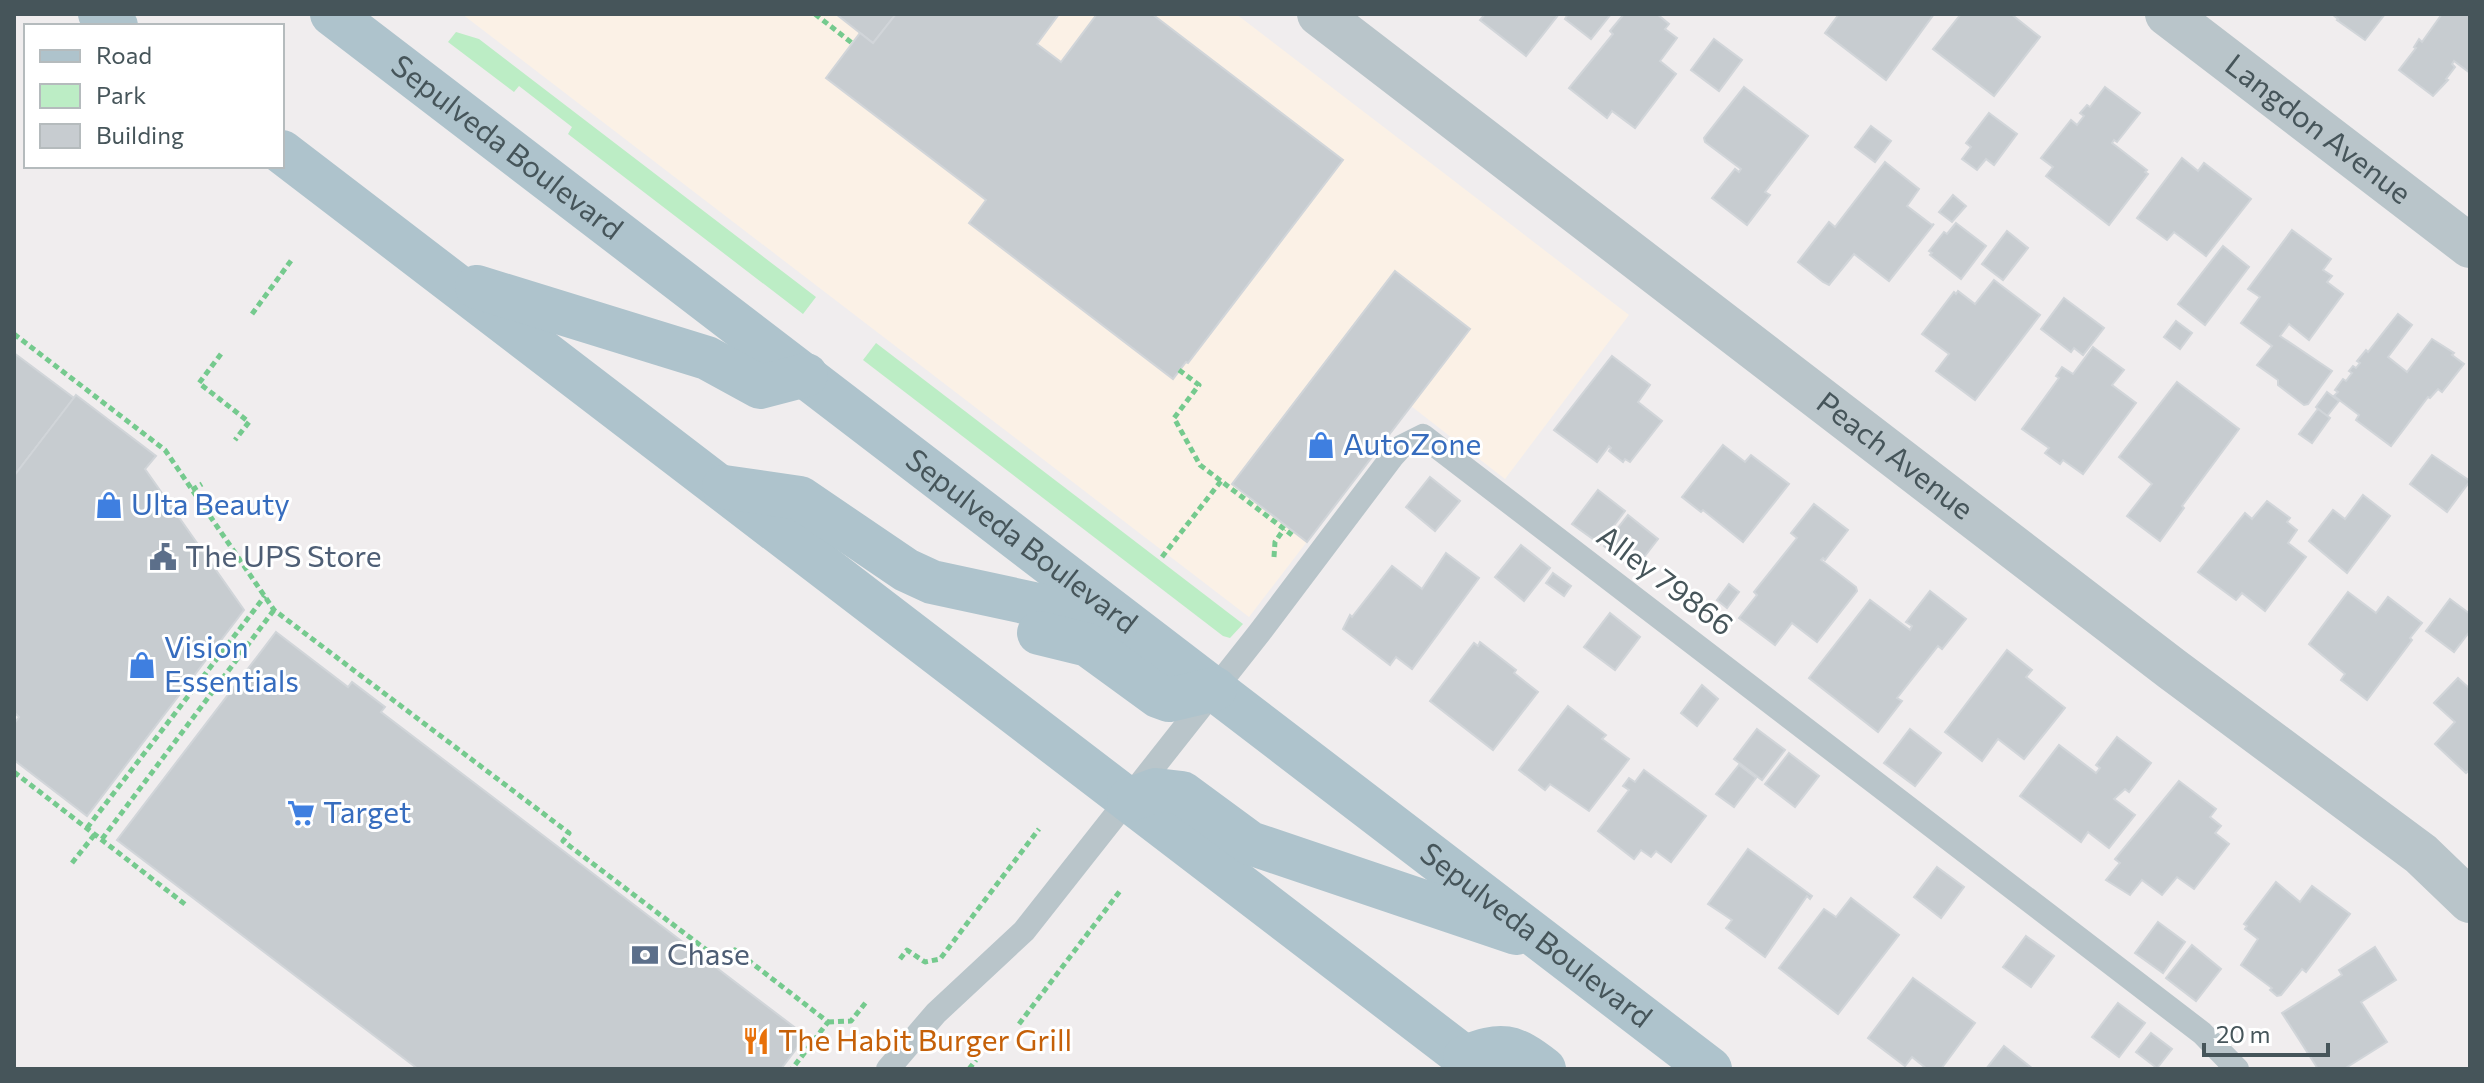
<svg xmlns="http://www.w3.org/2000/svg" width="2484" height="1083" viewBox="0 0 2484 1083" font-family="Commissioner,sans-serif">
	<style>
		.commercial { fill: #fbf1e6 }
		.green { fill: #bcedc5 }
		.building { fill: #c7ccd0; stroke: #d1d5d9; stroke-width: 2 }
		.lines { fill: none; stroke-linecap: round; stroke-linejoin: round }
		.path { stroke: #75ca8e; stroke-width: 5; stroke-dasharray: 6 4; stroke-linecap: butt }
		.service { stroke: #b9c5ca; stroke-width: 24 }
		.minor { stroke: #b9c5ca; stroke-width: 44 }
		.tertiary { stroke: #b9c5ca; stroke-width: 44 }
		.primary { stroke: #aec3cc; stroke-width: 44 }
		.labels { text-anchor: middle; stroke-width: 6; stroke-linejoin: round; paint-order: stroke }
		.street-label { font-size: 30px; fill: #46555a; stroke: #fff }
		.shop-label { font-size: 30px; fill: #366cbe; stroke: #fff; text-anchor: start }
		.service-label { font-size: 30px; fill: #4e5e75; stroke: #fff; text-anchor: start }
		.food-label { font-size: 30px; fill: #c56008; stroke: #fff; text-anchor: start }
	</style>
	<rect width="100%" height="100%" fill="#f0edee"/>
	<polygon class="commercial" points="462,14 1236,14 1629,315 1505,479 1411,406 1249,617"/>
	<g class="green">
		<polygon points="456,32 479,39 816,297 803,314 568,134 572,127 519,86 514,92 448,42"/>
		<polygon points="876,343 1243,624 1230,638 1223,636 863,360"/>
	</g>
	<g class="building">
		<polygon points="836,14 896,14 873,43"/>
		<polygon points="896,14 1059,14 1037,44 1061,62 1097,14 1152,14 1343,160 1188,363 1186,362 1173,379 969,223 986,200 826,78 860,33 873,43"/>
		<polygon points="1485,14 1559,14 1526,56 1480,20"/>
		<polygon points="1568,14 1611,14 1591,39 1565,19"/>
		<polygon points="1624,14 1657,14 1669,24 1665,29 1677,38 1660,61 1676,74 1635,128 1612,111 1607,118 1569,88 1613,34 1610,31"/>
		<polygon points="1839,14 1934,14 1886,80 1825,33"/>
		<polygon points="1961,14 2011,14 2040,37 1994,96 1933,49"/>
		<polygon points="2332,14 2385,14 2365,40 2337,20 2338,19"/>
		<polygon points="2442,14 2470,14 2470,73 2454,61 2452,64 2455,67 2446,79 2448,80 2433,96 2399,70 2416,48 2414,47 2419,39 2422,42"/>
		<polygon points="1714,39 1742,60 1719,91 1691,70"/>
		<polygon points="1744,87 1808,136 1765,192 1770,195 1747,225 1712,198 1735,169 1739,172 1741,169 1705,142 1704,138"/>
		<polygon points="2105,87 2140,113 2117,142 2114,140 2112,143 2147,170 2145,172 2148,174 2109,225 2046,176 2053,167 2041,158 2071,120 2077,125 2084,116 2080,113 2087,105 2090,107"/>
		<polygon points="1989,113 2017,134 1994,165 1986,159 1977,170 1962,159 1971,147 1966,143"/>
		<polygon points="1871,126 1891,141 1875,162 1855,147"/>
		<polygon points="2182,158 2198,171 2204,163 2251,199 2206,256 2174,232 2167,240 2137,218"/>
		<polygon points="1885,162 1919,189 1907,206 1932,225 1934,224 1889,281 1854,254 1829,285 1823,282 1798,262 1829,222 1835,227"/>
		<polygon points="1953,195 1966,206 1952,222 1939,212"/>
		<polygon points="1956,223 1986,246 1961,279 1930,255 1932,253 1929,251 1944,232 1947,234"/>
		<polygon points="2292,230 2331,259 2323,270 2332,276 2327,282 2343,294 2309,340 2289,324 2280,336 2332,371 2308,404 2304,405 2278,385 2278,380 2257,365 2272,346 2241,323 2260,297 2248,289"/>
		<polygon points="2007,231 2028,248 2003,280 1982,264"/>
		<polygon points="2223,246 2249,267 2205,325 2178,304"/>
		<polygon points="1395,271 1470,329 1307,542 1232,484"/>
		<polygon points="1994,280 2040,315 1975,400 1936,371 1949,354 1922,334 1954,292 1956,294 1958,291 1975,304"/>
		<polygon points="2064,298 2104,328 2083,355 2074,348 2071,352 2041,329"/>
		<polygon points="2398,314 2412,325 2388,357 2407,372 2432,339 2454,353 2452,355 2464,364 2442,392 2438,389 2430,398 2428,397 2391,446 2356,420 2359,415 2334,396 2338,392 2335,390 2343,379 2346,381 2352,373 2349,371 2353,366 2356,368 2360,363 2357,361 2366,350 2368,352"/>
		<polygon points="2176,321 2192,333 2180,349 2164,337"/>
		<polygon points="2093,347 2124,370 2112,385 2136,403 2083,474 2063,460 2060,464 2045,453 2049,448 2022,429 2059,378 2056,376 2062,367 2073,374"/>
		<polygon points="14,353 74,398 14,476"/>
		<polygon points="1612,356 1650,385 1638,402 1662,421 1630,462 1625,459 1623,462 1609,451 1611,448 1609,446 1597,462 1554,430"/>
		<polygon points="2177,382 2239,429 2182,506 2184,508 2160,541 2127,516 2152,484 2119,457"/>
		<polygon points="2327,392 2339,401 2327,416 2316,407"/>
		<polygon points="76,395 156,456 145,469 244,610 87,816 14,760 14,724 19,717 14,712 14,476"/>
		<polygon points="2318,409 2330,418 2312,443 2299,434"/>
		<polygon points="1723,445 1745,462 1751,455 1789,484 1743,542 1703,510 1701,512 1682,497"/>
		<polygon points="2432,455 2470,481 2447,512 2410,484"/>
		<polygon points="1430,477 1460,501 1435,531 1406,507"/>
		<polygon points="1598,490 1625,511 1600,544 1572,524"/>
		<polygon points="2363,495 2390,516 2347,573 2309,541 2333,510 2345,519"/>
		<polygon points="2267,501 2290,518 2287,522 2297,530 2288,543 2306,557 2265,611 2242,593 2236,600 2198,572 2245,513 2252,519"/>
		<polygon points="1814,504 1848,530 1825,560 1823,558 1821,560 1856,587 1857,591 1817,642 1792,623 1775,645 1739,618 1757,595 1754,592 1797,538 1791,533"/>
		<polygon points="1628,515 1658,539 1634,570 1604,546"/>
		<polygon points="1521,545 1550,568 1524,601 1495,577"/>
		<polygon points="1446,553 1479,578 1412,669 1396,657 1390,665 1343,629 1350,615 1352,617 1392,566 1422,589"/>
		<polygon points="1553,573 1571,586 1564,596 1546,583"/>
		<polygon points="1729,584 1739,592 1727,608 1717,600"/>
		<polygon points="1930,591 1966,619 1942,649 1938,646 1897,698 1902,701 1878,732 1809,678 1870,600 1910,630 1912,626 1906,622"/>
		<polygon points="2348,592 2376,613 2388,597 2422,623 2410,638 2412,640 2367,700 2341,680 2345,674 2309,644"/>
		<polygon points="2450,599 2470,614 2470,631 2454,652 2426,631"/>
		<polygon points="1610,613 1640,637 1615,670 1584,647"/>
		<polygon points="276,632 348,687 352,682 385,707 381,712 806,1036 781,1069 418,1069 117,840"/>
		<polygon points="1480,642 1516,670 1514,673 1538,692 1493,750 1430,701 1474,643 1478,646"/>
		<polygon points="2007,650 2032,670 2026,677 2065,708 2024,759 1998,739 1982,761 1945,732"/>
		<polygon points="2458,678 2470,689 2470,769 2466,773 2435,744 2455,722 2434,703"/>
		<polygon points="1702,685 1718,699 1697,726 1681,713"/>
		<polygon points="1568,706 1606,735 1602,739 1629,759 1589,811 1550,784 1545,790 1519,770"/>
		<polygon points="1757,729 1785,750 1762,780 1734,759"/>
		<polygon points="1910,729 1941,753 1915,786 1884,763"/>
		<polygon points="2117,737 2151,763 2129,792 2125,789 2114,799 2135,815 2109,848 2088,832 2081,842 2020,796 2059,745 2096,773 2100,768 2096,765"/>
		<polygon points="1789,753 1819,776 1795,807 1765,784"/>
		<polygon points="1739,765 1756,778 1734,807 1716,794"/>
		<polygon points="1644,770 1706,816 1671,862 1656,851 1651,857 1641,850 1634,859 1598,831 1629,790 1623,786 1629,778 1635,782"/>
		<polygon points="2179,781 2216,809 2210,817 2221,826 2215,833 2229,844 2194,889 2177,877 2162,895 2142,880 2130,895 2106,880 2120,863 2115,859"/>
		<polygon points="1748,849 1812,896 1810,899 1807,896 1765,957 1726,928 1732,920 1708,904"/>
		<polygon points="1937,867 1964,887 1941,918 1914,897"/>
		<polygon points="2276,882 2300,902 2312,886 2350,914 2306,972 2302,969 2281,995 2277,996 2270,990 2272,988 2241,965 2258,939 2245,929 2247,926 2244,924"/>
		<polygon points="1851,898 1899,935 1838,1014 1779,968 1824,909 1836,917"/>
		<polygon points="2158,922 2185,942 2163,973 2135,953"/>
		<polygon points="2026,936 2054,956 2031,987 2003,967"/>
		<polygon points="2192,945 2221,969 2196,1001 2166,978"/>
		<polygon points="2375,947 2396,980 2361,1002 2387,1042 2344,1069 2318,1069 2282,1013 2342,975 2339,970"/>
		<polygon points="1913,978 1975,1023 1941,1069 1927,1069 1912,1057 1905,1066 1868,1038"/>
		<polygon points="2118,1003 2145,1023 2119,1057 2092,1037"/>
		<polygon points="2151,1033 2172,1049 2157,1068 2136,1052"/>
		<polygon points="2004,1046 2033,1069 1986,1069"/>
	</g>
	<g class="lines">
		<g class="path">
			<polyline points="815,14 852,43"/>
			<polyline points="252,314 293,258"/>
			<polyline points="14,334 165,450 274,610 569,833 563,841 725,964 735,950 828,1022 792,1069"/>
			<polyline points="221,354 199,383 249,422 235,440"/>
			<polyline points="1179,370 1199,385 1174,418 1200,465 1292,535"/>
			<polyline points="192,490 202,484"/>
			<polyline points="1162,557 1221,481"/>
			<polyline points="1274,557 1275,542 1284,529"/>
			<polyline points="14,772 186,905"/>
			<polyline points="87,828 265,596"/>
			<polyline points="102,839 274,610"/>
			<polyline points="72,863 95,834"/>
			<polyline points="900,959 907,950 925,962 940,959 1039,829"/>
			<polyline points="828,1022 851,1021 867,1001"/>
			<polyline points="1019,1024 1120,891"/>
			<polyline points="969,1069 976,1060"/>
		</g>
		<polyline class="service" points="888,1069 936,1013 1024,931 1260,632 1392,457 1401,447 1423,436 2202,1033 2237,1069"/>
		<path class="minor" id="s1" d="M 1319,14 L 2172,669 L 2421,854 L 2470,901"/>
		<path class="tertiary" id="s2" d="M 2167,14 L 2470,246"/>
		<g class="primary">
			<polyline points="100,14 116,26"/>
			<path id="s3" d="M 332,14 L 1710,1069"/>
			<polyline points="282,152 1480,1069"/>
			<polyline points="477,287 707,358 760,387 806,375"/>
			<polyline points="724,487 800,498 906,570 932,582 1117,622"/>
			<polyline points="1039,633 1088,645 1158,696 1169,700 1215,689"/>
			<polyline points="1129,800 1156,790 1182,793 1250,843 1516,933"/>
			<path d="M 1465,1057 C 1502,1043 1512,1044 1544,1069"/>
		</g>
	</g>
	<defs>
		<g id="shop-bare" transform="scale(2.16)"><path d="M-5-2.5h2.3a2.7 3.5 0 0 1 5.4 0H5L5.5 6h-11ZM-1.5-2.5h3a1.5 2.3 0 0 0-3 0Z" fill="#3f7fe0" stroke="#fff" stroke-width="2.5" paint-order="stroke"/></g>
		<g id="civic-bare" transform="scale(2.16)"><path d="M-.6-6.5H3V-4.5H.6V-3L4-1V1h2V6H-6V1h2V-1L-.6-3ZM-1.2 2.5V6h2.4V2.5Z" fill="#5c6f8a" stroke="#fff" stroke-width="2.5" paint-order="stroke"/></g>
		<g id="supermarket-bare" transform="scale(2.16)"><path d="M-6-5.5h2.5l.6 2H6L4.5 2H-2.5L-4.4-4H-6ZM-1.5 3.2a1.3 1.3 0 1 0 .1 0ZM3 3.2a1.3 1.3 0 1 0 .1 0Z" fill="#3f7fe0" stroke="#fff" stroke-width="2.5" paint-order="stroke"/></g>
		<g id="bank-bare" transform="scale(2.16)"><path d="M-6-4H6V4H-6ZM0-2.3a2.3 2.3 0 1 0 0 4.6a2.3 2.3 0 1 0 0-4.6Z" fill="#5c6f8a" stroke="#fff" stroke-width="2.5" paint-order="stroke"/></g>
		<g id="restaurant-bare" transform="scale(2.16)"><path d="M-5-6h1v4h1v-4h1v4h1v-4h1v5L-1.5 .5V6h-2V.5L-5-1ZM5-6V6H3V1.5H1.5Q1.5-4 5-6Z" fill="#e8710a" stroke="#fff" stroke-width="2.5" paint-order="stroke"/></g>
	</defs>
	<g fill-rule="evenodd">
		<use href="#shop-bare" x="1321" y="445"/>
		<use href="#shop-bare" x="109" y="505"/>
		<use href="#civic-bare" x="163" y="557"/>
		<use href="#shop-bare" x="142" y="665"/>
		<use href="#supermarket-bare" x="301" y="813"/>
		<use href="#bank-bare" x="645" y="955"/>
		<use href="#restaurant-bare" x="756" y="1041"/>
	</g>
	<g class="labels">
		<g class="street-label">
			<text dy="10" stroke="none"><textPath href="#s2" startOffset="190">Langdon Avenue</textPath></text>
			<text dy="10" stroke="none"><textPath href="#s3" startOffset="220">Sepulveda Boulevard</textPath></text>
			<text dy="10" stroke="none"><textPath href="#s1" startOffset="726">Peach Avenue</textPath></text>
			<text dy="10" stroke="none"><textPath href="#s3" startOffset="868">Sepulveda Boulevard</textPath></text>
			<text transform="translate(1665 581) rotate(37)" y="10">Alley 79866</text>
			<text dy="10" stroke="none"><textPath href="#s3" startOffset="1516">Sepulveda Boulevard</textPath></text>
		</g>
		<g class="shop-label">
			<text x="1343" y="455">AutoZone</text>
			<text x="131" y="515">Ulta Beauty</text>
			<text x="164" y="658">Vision<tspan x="164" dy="34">Essentials</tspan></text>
			<text x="323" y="823">Target</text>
		</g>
		<g class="service-label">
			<text x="185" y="567">The UPS Store</text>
			<text x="667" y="965">Chase</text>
		</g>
		<g class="food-label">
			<text x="778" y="1051">The Habit Burger Grill</text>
		</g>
	</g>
	<rect width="2484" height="1083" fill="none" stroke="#46555a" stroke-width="32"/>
	<rect x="24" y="24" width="260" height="144" fill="#ffffff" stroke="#b5bbbd" stroke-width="2"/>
	<rect x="40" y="50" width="40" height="12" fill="#aec3cc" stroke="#b5bbbd" stroke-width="2"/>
	<text x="96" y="64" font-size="24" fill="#46555a">Road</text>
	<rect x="40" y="84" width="40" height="24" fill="#bcedc5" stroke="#b5bbbd" stroke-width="2"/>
	<text x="96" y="104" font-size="24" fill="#46555a">Park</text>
	<rect x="40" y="124" width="40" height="24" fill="#c7ccd0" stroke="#b5bbbd" stroke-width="2"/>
	<text x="96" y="144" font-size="24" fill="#46555a">Building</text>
	<path d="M2204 1043v12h124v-12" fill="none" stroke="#46555a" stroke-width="4"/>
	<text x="2216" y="1043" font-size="24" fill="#46555a" stroke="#ffffff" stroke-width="6" paint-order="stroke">20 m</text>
</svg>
